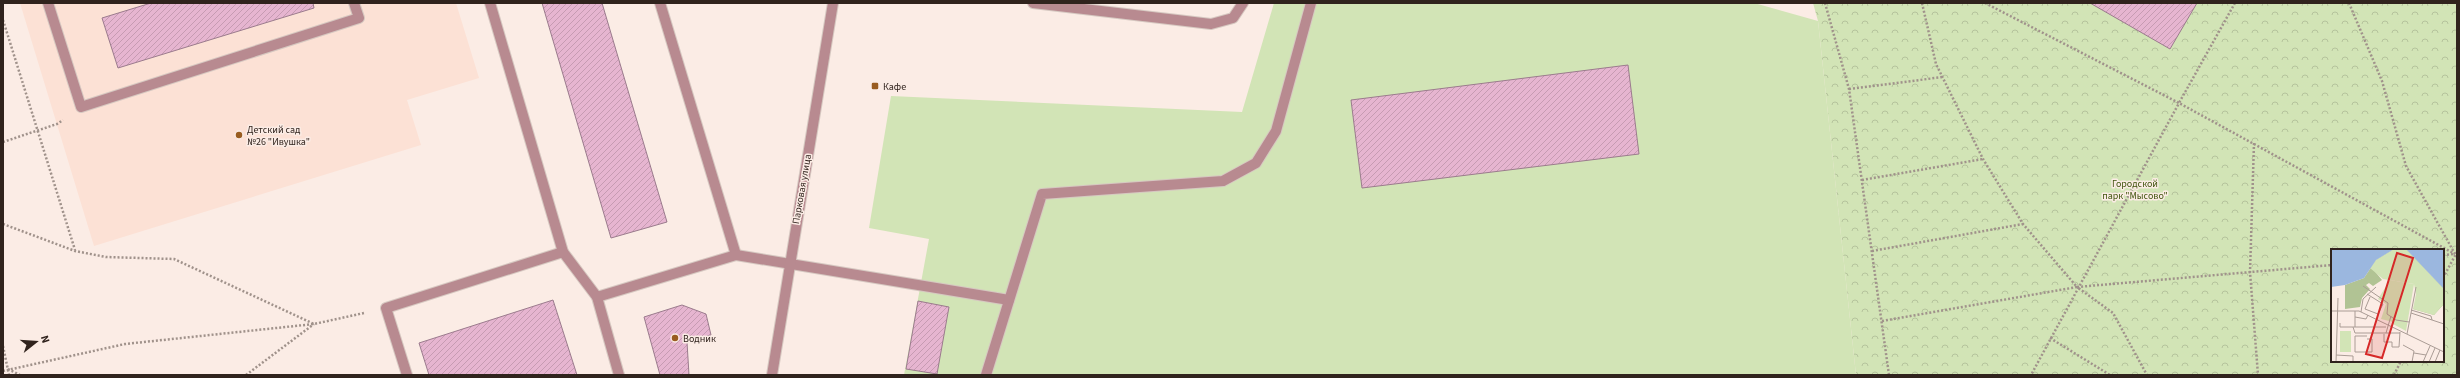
<svg xmlns="http://www.w3.org/2000/svg" width="2460" height="378" viewBox="0 0 2460 378" font-family="'Source Sans 3',sans-serif">
	<style>
		.built { fill: #fce1d5 }
		.park { fill: url(#park-crowns); fill-rule: evenodd }
		.pitch { fill: #d2e4b6 }
		.building { fill: url(#building-hatch); stroke: #9b7b8d }
		.lines { fill: none; stroke-linecap: round; stroke-linejoin: round }
		.minor-casing { stroke: #d6c8c1; stroke-width: 12 }
		.path { stroke: #a0928b; stroke-width: 2.5; stroke-dasharray: 2 2; stroke-linecap: butt }
		.minor { stroke: #b88a90; stroke-width: 10 }
		.poi-dot { fill: #995c20; stroke: #fbece5; stroke-width: 1.5 }
		.labels { text-anchor: middle; stroke-width: 3; stroke-linejoin: round; paint-order: stroke }
		.poi-label { font-size: 10px; fill: #30231d; stroke: #fbece5; text-anchor: start }
		.park-label { font-size: 10px; fill: #425610; stroke: #fbece5 }
		.street-label { font-size: 10px; fill: #30231d; stroke: #fbece5 }
		.inset-road { fill: none; stroke: #aa9c95; stroke-width: 1 }
		.view { fill: #d62828; fill-opacity: 0.15; stroke: #d62828; stroke-width: 2 }
		.inset-edge { fill: none; stroke: #30231d; stroke-width: 2 }
	</style>
	<defs>
		<pattern id="park-crowns" width="20" height="18" patternUnits="userSpaceOnUse"><rect width="20" height="18" fill="#d2e4b6"/><path d="M2 6a3 3 0 1 1 6 0M12 15a3 3 0 1 1 6 0" fill="none" stroke="#b5c39c"/></pattern>
		<pattern id="building-hatch" width="6" height="6" patternUnits="userSpaceOnUse"><rect width="6" height="6" fill="#e6b5d0"/><path d="M-1 1l2-2M0 6l6-6M5 7l2-2" fill="none" stroke="#c69bb2"/></pattern>
	</defs>
	<rect width="100%" height="100%" fill="#fbece5"/>
	<polygon class="built" points="20,3 456,3 479,78 407,100 421,145 94,246"/>
	<path class="park" d="M 1813,3 L 2457,3 L 2457,375 L 1856,375 L 1818,21 ZM 2332,250 L 2443,250 L 2443,361 L 2332,361 Z"/>
	<polygon class="pitch" points="1274,3 1754,3 1818,21 1856,375 904,375 929,239 869,228 891,96 1242,112"/>
	<g class="building">
		<polygon points="151,3 313,3 314,8 118,68 102,18"/>
		<polygon points="542,3 602,3 667,222 611,238"/>
		<polygon points="2090,3 2197,3 2170,49"/>
		<polygon points="1628,65 1639,154 1362,188 1351,100"/>
		<polygon points="553,300 577,375 429,375 419,343"/>
		<polygon points="918,301 949,307 937,374 906,369"/>
		<polygon points="682,305 706,314 711,335 687,342 689,375 660,375 644,317"/>
	</g>
	<g class="lines">
		<g class="minor-casing">
			<g id="minor">
				<polyline points="48,3 81,107 359,18 354,3"/>
				<polyline points="490,3 563,252 597,297 619,375"/>
				<polyline points="660,3 736,255"/>
				<polyline points="1033,3 1211,24 1233,18 1243,3"/>
				<polyline points="597,297 736,255 1009,300"/>
				<polyline points="407,375 386,308 563,252"/>
				<polyline points="772,375 833,3"/>
				<polyline points="986,375 1042,194 1223,181 1256,163 1276,131 1311,3"/>
			</g>
		</g>
		<g class="path">
			<polyline points="1825,3 1849,89 1889,375"/>
			<polyline points="1922,3 1936,64 1983,159 2023,224 2077,287 2332,265"/>
			<polyline points="1985,3 2179,103 2031,375"/>
			<polyline points="2235,3 2179,103 2455,254"/>
			<polyline points="2349,3 2382,81 2406,166 2455,254"/>
			<polyline points="3,20 75,250"/>
			<polyline points="1849,89 1943,77"/>
			<polyline points="3,142 57,124 63,120"/>
			<polyline points="2254,143 2250,272 2258,375"/>
			<polyline points="1862,180 1983,159"/>
			<polyline points="3,224 75,251 106,257 174,259 314,324 364,313"/>
			<polyline points="1872,251 2023,224"/>
			<polyline points="2443,255 2454,254"/>
			<polyline points="2443,278 2457,252"/>
			<polyline points="1882,321 2077,287 2113,313 2147,375"/>
			<polyline points="2050,338 2110,375"/>
			<polyline points="3,346 9,375"/>
			<polyline points="8,369 20,375"/>
			<polyline points="3,371 125,344 314,324"/>
			<polyline points="246,375 314,324"/>
			<polyline points="2394,375 2401,361"/>
		</g>
		<use href="#minor" class="minor"/>
	</g>
	<g class="poi-dot">
		<rect x="871" y="82" width="8" height="8" rx="2"/>
		<circle cx="239" cy="135" r="4"/>
		<circle cx="675" cy="338" r="4"/>
	</g>
	<g class="labels">
		<g class="poi-label">
			<text x="883" y="90">Кафе</text>
			<text x="247" y="133">Детский сад<tspan x="247" dy="12">№26 "Ивушка"</tspan></text>
			<text x="683" y="342">Водник</text>
		</g>
		<g class="park-label">
			<text x="2135" y="187">Городской<tspan x="2135" dy="12">парк "Мысово"</tspan></text>
		</g>
		<g class="street-label">
			<text transform="translate(801 189) rotate(-80)" y="4">Парковая улица</text>
		</g>
	</g>
	<g transform="translate(2331 249)">
		<rect width="113" height="113" fill="#fbece5"/>
		<path d="M 63,0 L 75,0 L 113,40 L 113,57 L 111,57 L 103,66 L 82,60 L 101,37 L 42,20 L 51,31 L 42,37 L 38,34 L 35,36 L 39,40 L 31,49 L 29,58 L 14,60 L 14,36 L 33,29 L 45,11 Z" fill="#b1c394"/>
		<path d="M 63,0 L 75,0 L 113,40 L 113,57 L 111,57 L 103,66 L 82,60 L 85,45 L 83,35 L 52,30 L 39,19 L 45,11 ZM 9,82 L 20,82 L 20,103 L 9,103 Z" fill="#d2e4b6"/>
		<path d="M 59,31 L 83,35 L 75,82 L 62,75 L 62,73 L 50,70 L 55,55 L 47,50 Z" fill="#d2e4b6"/>
		<path d="M 0,0 L 63,0 L 45,11 L 33,29 L 14,36 L 0,38 ZM 75,0 L 113,0 L 113,40 Z" fill="#9bb7df"/>
		<path class="inset-road" d="M 32,37 L 57,54 L 56,65 L 65,71 L 78,73M 36,45 L 52,55 L 47,65 L 34,60 L 39,48M 80,61 L 100,67 L 101,71M 0,62 L 28,62 L 113,103M 30,63 L 32,50 L 45,38M 80,64 L 113,75M 24,68 L 35,70 L 37,66M 9,74 L 9,78 L 55,78M 22,78 L 24,84 L 69,84M 24,78 L 24,62M 55,84 L 60,67M 53,85 L 53,93 L 61,93 L 61,98 L 68,98 L 69,83M 76,85 L 85,38M 36,90 L 41,90 L 41,103 L 24,103 L 24,87 L 36,87M 83,104 L 95,106M 5,106 L 22,107 L 22,113M 5,113 L 7,49M 70,113 L 81,113 L 83,102 L 72,96M 92,113 L 99,97M 98,113 L 104,99M 104,113 L 109,101"/>
		<path class="view" d="M 66,4 L 82,9 L 51,109 L 35,105 Z"/>
		<rect width="113" height="113" class="inset-edge"/>
	</g>
	<rect width="2460" height="378" fill="none" stroke="#30231d" stroke-width="8"/>
	<g transform="translate(36 342) rotate(73)" stroke="#fbece5" stroke-width="3" paint-order="stroke">
	<path d="M0-3L7 15L0 10L-7 15Z" fill="#30231d"/>
	<text y="-6" font-size="11" font-weight="bold" text-anchor="middle" fill="#30231d">N</text>
	</g>
</svg>
